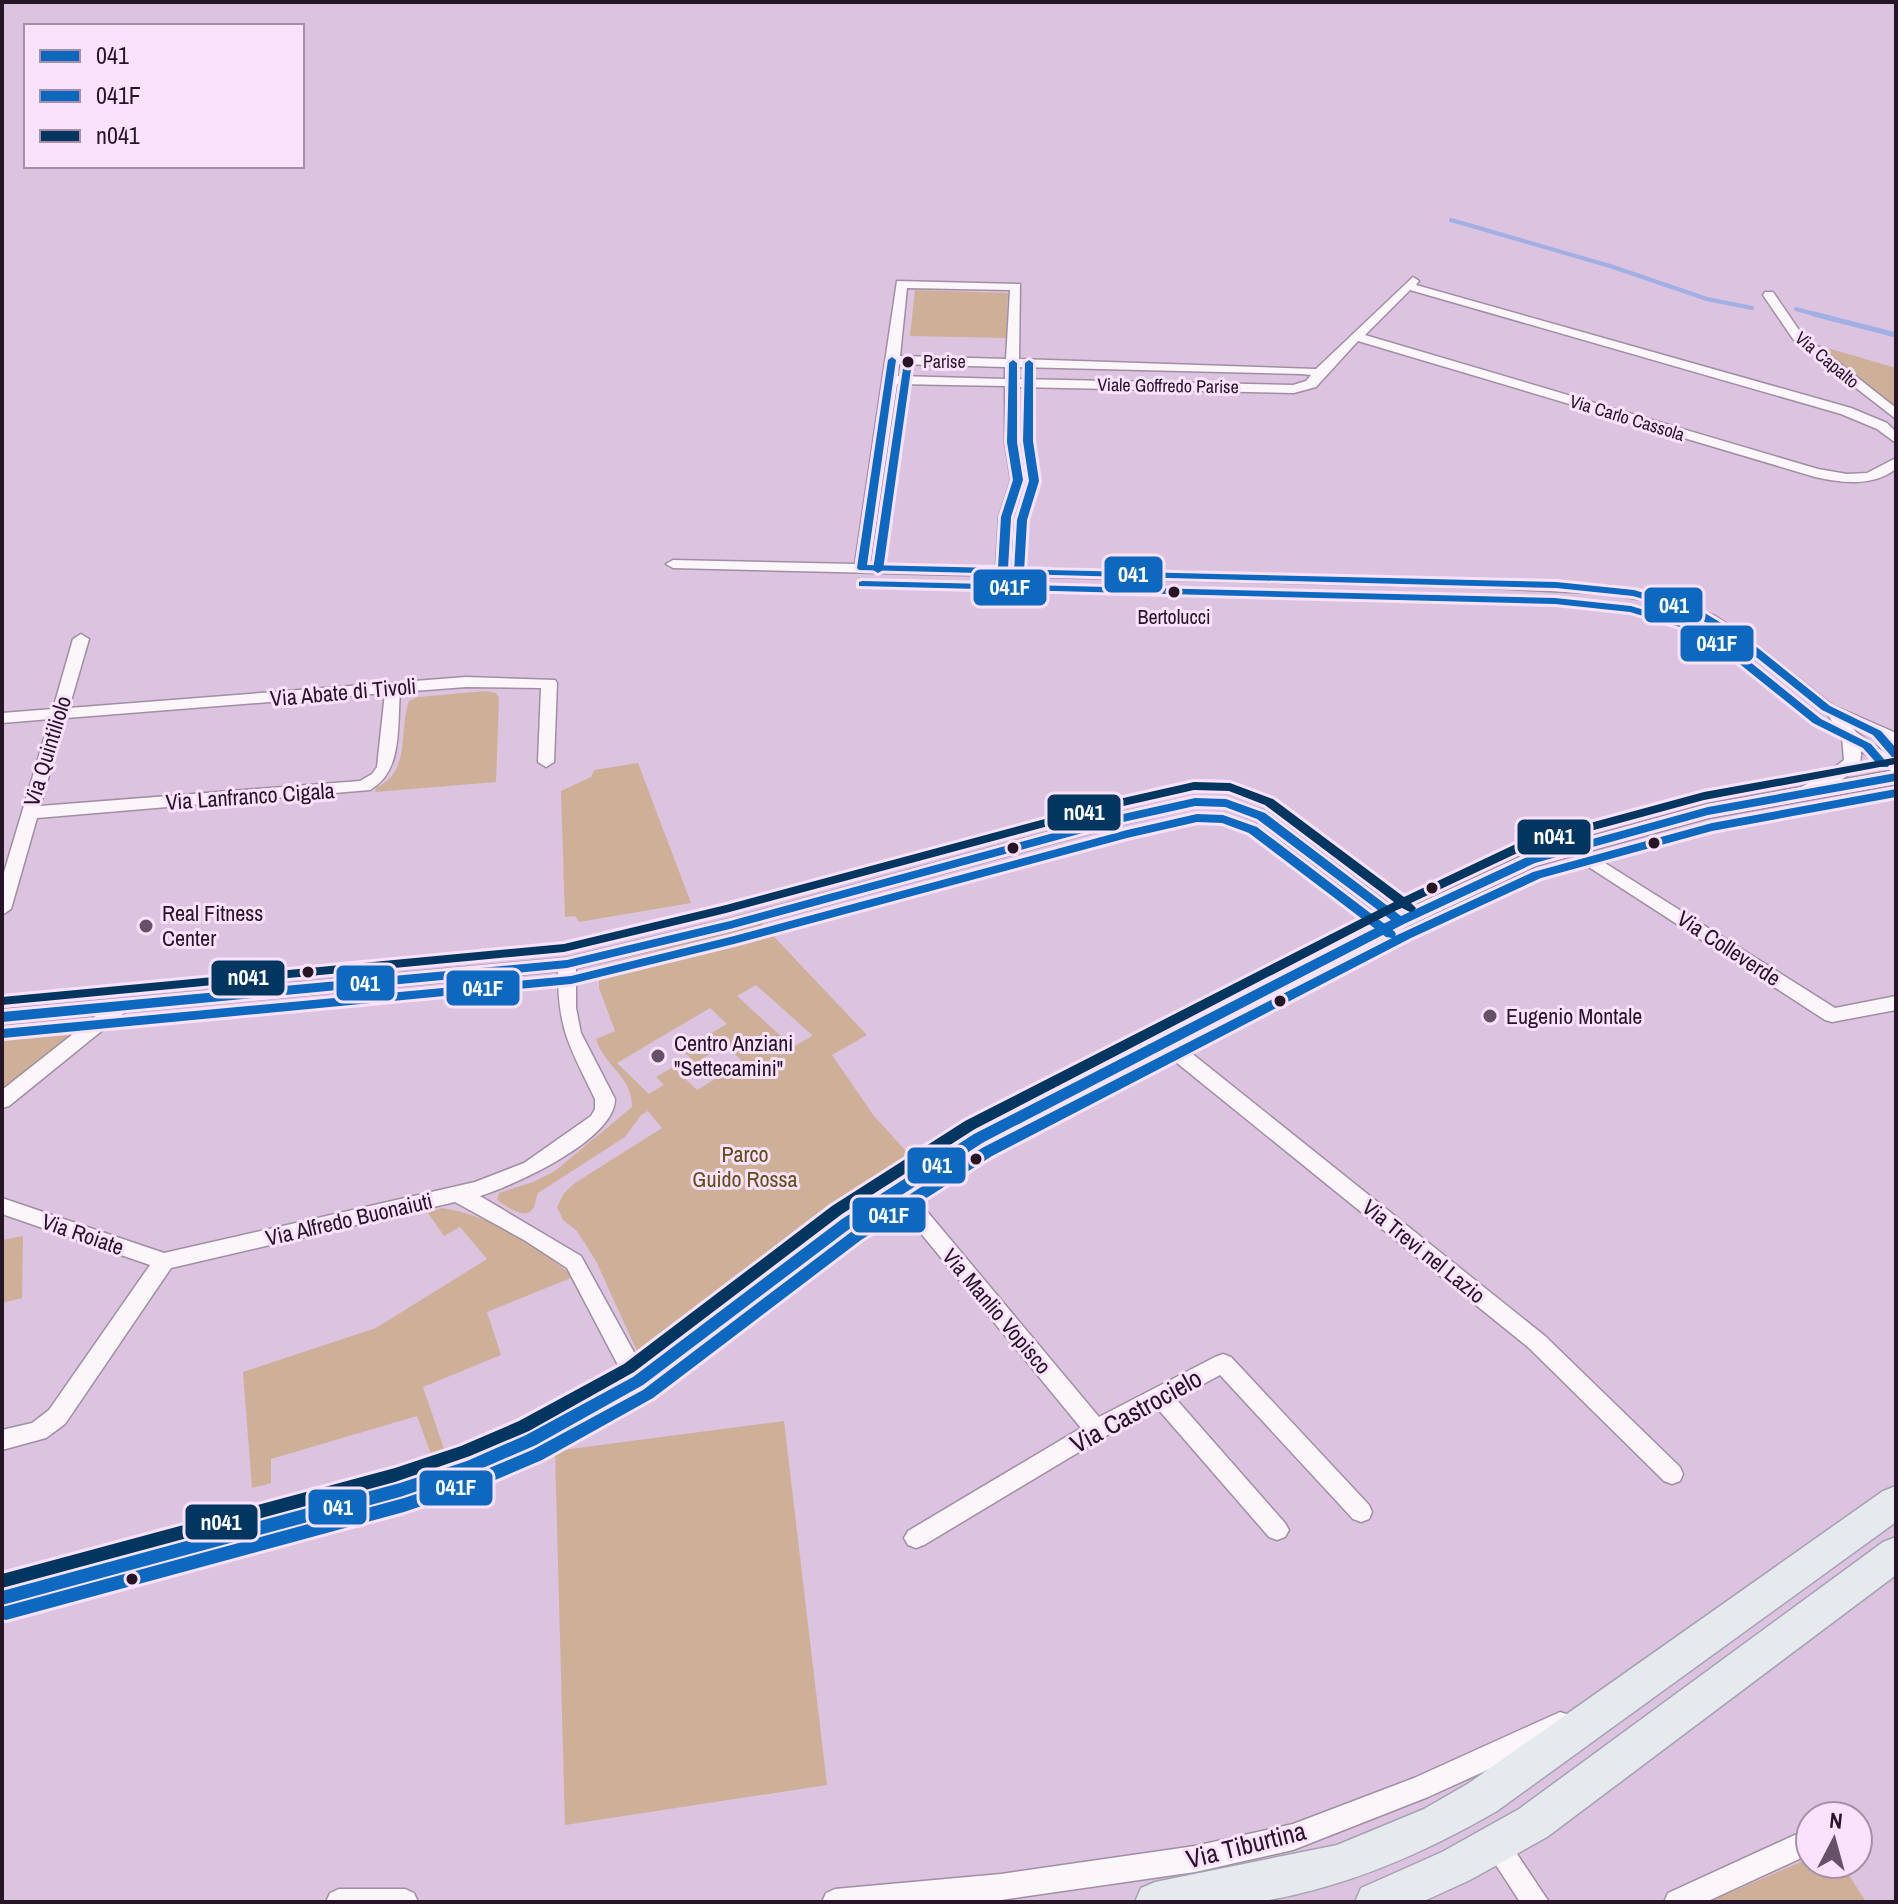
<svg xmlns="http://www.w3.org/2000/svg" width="1898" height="1904" viewBox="0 0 1898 1904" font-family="'Archivo Narrow',sans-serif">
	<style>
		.green { fill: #ceb098; fill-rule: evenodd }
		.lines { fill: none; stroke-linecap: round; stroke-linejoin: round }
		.stream-far1 { stroke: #a0afe4; stroke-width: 4 }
		.stream { stroke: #a0afe4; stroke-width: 5 }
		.minor-casing { stroke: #a18ea3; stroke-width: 3 }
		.tertiary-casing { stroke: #a18ea3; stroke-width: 3 }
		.primary-casing { stroke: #a3a3b1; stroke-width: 3 }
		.minor { fill: #faf6fa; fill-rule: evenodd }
		.tertiary { fill: #faf6fa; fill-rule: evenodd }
		.primary { fill: #e6e9ee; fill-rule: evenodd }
		.bus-1-casing { stroke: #fae2fc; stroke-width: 6 }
		.bus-2-casing { stroke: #fae2fc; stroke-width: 6 }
		.bus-3-casing { stroke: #fae2fc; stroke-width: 6 }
		.bus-1 { fill: #0c69bf; fill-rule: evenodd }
		.bus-2 { fill: #0c69bf; fill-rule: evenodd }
		.bus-3 { fill: #00365f; fill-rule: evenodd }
		.bus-dot { fill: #261427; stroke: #fae2fc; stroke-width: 3 }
		.poi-dot { fill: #665167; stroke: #fae2fc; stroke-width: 3 }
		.labels { text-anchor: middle; stroke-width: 6; stroke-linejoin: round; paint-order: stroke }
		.far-street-label { font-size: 18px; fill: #261427; stroke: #fae2fc }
		.far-bus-label { font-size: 18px; fill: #261427; stroke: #fae2fc; text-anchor: start }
		.bus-label { font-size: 20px; fill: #261427; stroke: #fae2fc }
		.street-label { font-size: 22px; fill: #261427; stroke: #fae2fc }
		.poi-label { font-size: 22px; fill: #261427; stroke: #fae2fc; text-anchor: start }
		.park-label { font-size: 22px; fill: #644c15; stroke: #fae2fc }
		.near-street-label { font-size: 26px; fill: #261427; stroke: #fae2fc }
		.line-badge { stroke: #fae2fc; stroke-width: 3 }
		.badge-label { font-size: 22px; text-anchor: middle; font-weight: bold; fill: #fff }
	</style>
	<rect width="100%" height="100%" fill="#dcc3df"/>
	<g class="green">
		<polygon points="915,290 1008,293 1006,338 910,336"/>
		<polygon points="1817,345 1896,368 1896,407"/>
		<path d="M 486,691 L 496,693 L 499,698 L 496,782 L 375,792 L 376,788 C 412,771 398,732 409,701 L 418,697 Z"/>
		<polygon points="638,763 691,903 579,922 575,916 565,917 561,791 591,777 594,770"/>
		<path d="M 761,923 L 867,1035 L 832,1055 L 874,1116 L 916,1162 L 869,1190 L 861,1186 L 843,1209 L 648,1354 L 637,1351 L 596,1261 L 577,1231 L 563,1220 L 557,1207 L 564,1193 L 575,1183 L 662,1128 L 648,1111 L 641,1115 L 625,1137 L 538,1193 C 536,1197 536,1202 534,1207 C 526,1222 506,1206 497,1200 L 499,1193 L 533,1182 L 555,1171 L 632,1107 C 633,1077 604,1066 596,1039 L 615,1031 L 599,988 L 599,966 ZM 756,985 L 812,1035 L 812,1036 L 793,1047 L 737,996 ZM 710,1008 L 727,1024 L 682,1050 L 695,1063 L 725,1045 L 743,1062 L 697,1090 L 673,1067 L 656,1077 L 664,1085 L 649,1094 L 617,1063 Z"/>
		<polygon points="84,1026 2,1091 2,1033"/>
		<path d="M 442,1208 C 490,1215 539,1246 573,1277 L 487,1312 L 501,1355 L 423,1387 L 445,1452 L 432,1457 L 417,1416 L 271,1459 L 271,1483 L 252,1488 L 243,1372 L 376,1328 L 487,1259 L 460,1227 L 444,1236 L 428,1213 Z"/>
		<polygon points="23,1236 22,1298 2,1303 2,1240"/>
		<polygon points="784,1421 827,1785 565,1825 555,1451"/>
		<polygon points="1810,1858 1810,1864 1842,1864 1866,1902 1708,1902"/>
	</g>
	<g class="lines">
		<g class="stream-far1">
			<polyline points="1451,220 1610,266 1707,299 1752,308"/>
			<polyline points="1796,309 1822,316"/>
		</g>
		<polyline class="stream" points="1814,314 1896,335"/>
		<g class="minor-casing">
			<g id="minor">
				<path d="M 1413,277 L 1419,281 L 1416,285 L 1851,408 L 1887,423 L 1896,432 L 1896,443 L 1877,429 L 1841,414 L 1410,290 L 1365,335 L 1818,469 L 1847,474 L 1867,473 L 1896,458 L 1896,469 C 1872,487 1842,483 1815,477 L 1358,341 L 1316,387 L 1294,393 L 1018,387 L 1019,442 L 1025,480 L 1013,517 L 1011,568 L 1468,579 L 1610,586 L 1656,594 L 1715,616 L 1744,635 L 1832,705 L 1896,733 L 1896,744 L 1849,724 L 1856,732 L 1896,761 L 1896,774 L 1861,751 C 1861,755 1861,761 1859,764 C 1851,777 1811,800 1797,797 L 1795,793 L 1797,789 L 1825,775 L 1844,760 L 1842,737 L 1828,715 L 1734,641 L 1705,622 L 1653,602 L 1610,594 L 1468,587 L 673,568 L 666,564 L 673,560 L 855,564 L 897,281 L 1020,284 L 1019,359 L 1316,369 ZM 907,288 L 1010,290 L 1006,359 L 900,356 ZM 899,364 L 1005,367 L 1005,379 L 898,376 ZM 1018,367 L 1301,374 L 1311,375 L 1306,381 L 1293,385 L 1018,379 ZM 897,384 L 1005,386 L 1005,442 L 1011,480 L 999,517 L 996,567 L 870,564 Z"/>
				<polygon points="1765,292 1773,292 1801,333 1896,408 1896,419 1793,339 1763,295"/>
				<path d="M 81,634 L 89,639 L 69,708 L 466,677 L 555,680 L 557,683 L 554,762 L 546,767 L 538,762 L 541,688 L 466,687 L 400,692 C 397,728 403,771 370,790 L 37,818 L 11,909 L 2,915 L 2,879 L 50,719 L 2,723 L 2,713 L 53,709 L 73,639 ZM 385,693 L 377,767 L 372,774 L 360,781 L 40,806 L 66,718 Z"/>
				<path d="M 1195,797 L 1226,798 L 1267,812 L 1406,917 L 1409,921 L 1406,925 L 1394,925 L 1255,820 L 1224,808 L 1195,807 L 1123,824 L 730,931 L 576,968 L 576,1008 L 581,1033 L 615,1099 C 615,1140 515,1185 480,1196 L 581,1256 L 646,1374 L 649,1381 L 646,1388 L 638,1390 L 630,1388 L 567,1268 L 524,1240 L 455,1202 L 171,1268 L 65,1424 L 46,1438 L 2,1450 L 2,1430 L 32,1423 L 49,1410 L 150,1265 L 2,1214 L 2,1198 L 164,1253 L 475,1182 L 524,1163 L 591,1116 L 595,1109 L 595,1099 C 570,1047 558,1031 558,971 L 125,1012 L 9,1106 L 2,1108 L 2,1090 L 97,1015 L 2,1024 L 2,1010 L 567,958 L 730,919 L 1123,812 Z"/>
				<polygon points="1570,841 1835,1008 1896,996 1896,1010 1832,1022 1825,1020 1564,851 1561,847"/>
				<polygon points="1163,1034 1170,1036 1545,1336 1680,1467 1683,1474 1680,1481 1672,1484 1664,1481 1529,1348 1156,1046 1154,1041 1156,1036"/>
				<polygon points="898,1183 905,1185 1099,1417 1215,1357 1223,1354 1231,1357 1369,1505 1372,1512 1369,1519 1361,1522 1353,1519 1220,1375 1176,1399 1285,1523 1289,1530 1285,1537 1277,1540 1269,1537 1157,1408 1104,1437 924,1545 916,1548 908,1545 904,1538 908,1531 1081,1428 891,1197 888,1191 891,1185"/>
				<polygon points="1560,1712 1569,1715 1572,1724 1569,1733 1428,1797 1293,1850 1195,1872 1001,1900 822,1902 826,1893 835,1889 1001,1874 1195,1846 1293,1824 1414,1778"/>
				<polygon points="1810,1828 1810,1854 1706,1902 1664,1902 1668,1893"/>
				<polygon points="1496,1832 1505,1836 1549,1902 1520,1902 1483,1845 1487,1836"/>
				<polygon points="339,1889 405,1889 414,1893 418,1902 326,1902 330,1893"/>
			</g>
		</g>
		<g class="tertiary-casing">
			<polygon id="tertiary" points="1896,770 1896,784 1708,818 1538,865 1408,926 987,1145 856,1230 647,1389 541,1448 481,1475 400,1502 2,1611 2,1585 400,1478 464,1456 521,1432 629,1373 838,1216 971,1131 1392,916 1524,855 1708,804"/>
		</g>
		<g class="primary-casing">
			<g id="primary">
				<path d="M 1896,1486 L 1896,1522 L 1497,1811 C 1423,1854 1342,1889 1257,1902 C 1218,1904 1174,1902 1135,1902 L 1141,1888 L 1155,1882 L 1337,1845 L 1424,1809 L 1469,1783 L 1883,1491 Z"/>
				<polygon points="1896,1537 1896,1575 1547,1837 1470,1880 1422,1902 1355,1902 1361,1888 1442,1852 1519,1809 1883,1542"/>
			</g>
		</g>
		<use href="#minor" class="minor"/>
		<use href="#tertiary" class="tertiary"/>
		<use href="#primary" class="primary"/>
		<g class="bus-1-casing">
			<g id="bus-1">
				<polygon points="892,357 896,360 867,565 998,568 1001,517 1013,480 1007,442 1009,363 1013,360 1017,363 1017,442 1023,480 1011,517 1008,569 1556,582 1634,590 1698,609 1743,636 1830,706 1881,731 1896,748 1896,758 1892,757 1873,735 1822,710 1735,640 1690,613 1633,596 1556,588 859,570 857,568 888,360"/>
				<polygon points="1896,773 1896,781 1708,815 1535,863 1404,924 984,1142 852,1227 643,1385 536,1445 476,1471 400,1497 2,1605 2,1591 400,1483 467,1461 526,1435 633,1377 842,1219 974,1134 1391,920 1257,819 1225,807 1195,806 1123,822 730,929 567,968 2,1022 2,1012 567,960 730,921 1123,814 1195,798 1226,799 1265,813 1401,916 1527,857 1708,807"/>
			</g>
		</g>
		<g class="bus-2-casing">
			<g id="bus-2">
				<polygon points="908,359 912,362 883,570 878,573 873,570 904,362"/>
				<polygon points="1029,360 1033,363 1033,441 1039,481 1027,520 1024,572 1019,575 1014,572 1017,520 1029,481 1023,441 1025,363"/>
				<polygon points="862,581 1555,598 1631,606 1691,624 1734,649 1821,719 1871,744 1889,765 1888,767 1880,767 1863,748 1813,723 1726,653 1683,628 1630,612 1555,604 859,586 859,582"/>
				<polygon points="1896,789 1896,797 1712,831 1541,878 1411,938 992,1156 861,1240 653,1398 542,1460 481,1486 404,1512 6,1620 2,1619 2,1607 6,1606 404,1498 473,1475 532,1450 643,1390 851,1232 982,1148 1392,938 1386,937 1249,833 1222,823 1197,822 1127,838 734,944 571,984 3,1038 2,1029 571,976 734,936 1127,830 1197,814 1223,815 1257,827 1394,931 1396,934 1395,936 1533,872 1712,823"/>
			</g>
		</g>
		<g class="bus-3-casing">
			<polygon id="bus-3" points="1893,758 1896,758 1896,764 1704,800 1528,848 1411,903 1416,908 1414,911 1410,912 1402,908 1397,910 975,1129 842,1214 634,1372 529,1431 470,1456 395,1482 2,1588 2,1574 395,1468 461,1446 519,1421 624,1364 832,1206 965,1121 1394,902 1265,805 1229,791 1194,790 1119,807 726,913 564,952 2,1005 2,997 564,944 726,905 1119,799 1194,782 1230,783 1273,799 1404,897 1520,842 1704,792"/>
		</g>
		<use href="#bus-1" class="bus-1"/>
		<use href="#bus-2" class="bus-2"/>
		<use href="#bus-3" class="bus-3"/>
	</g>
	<g class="bus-dot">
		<circle cx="908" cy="362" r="7"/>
		<circle cx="1174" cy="592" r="7"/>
		<circle cx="1654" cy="843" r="7"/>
		<circle cx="1013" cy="848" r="7"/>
		<circle cx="1432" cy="888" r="7"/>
		<circle cx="308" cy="972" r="7"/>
		<circle cx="1280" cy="1001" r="7"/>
		<circle cx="976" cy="1159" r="7"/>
		<circle cx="132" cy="1579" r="7"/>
	</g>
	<g class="poi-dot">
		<circle cx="146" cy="926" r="8"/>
		<circle cx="1490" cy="1016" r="8"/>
		<circle cx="658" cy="1056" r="8"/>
	</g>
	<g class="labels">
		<g class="far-street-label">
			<text transform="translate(1827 360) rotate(40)" y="6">Via Capalto</text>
			<text transform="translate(1168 386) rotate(1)" y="6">Viale Goffredo Parise</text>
			<text transform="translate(1627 418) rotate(17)" y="6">Via Carlo Cassola</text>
		</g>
		<g class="far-bus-label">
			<text x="923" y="368">Parise</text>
		</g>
		<g class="bus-label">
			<text x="1174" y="624">Bertolucci</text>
		</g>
		<g class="street-label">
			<text transform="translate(343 692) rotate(-5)" y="8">Via Abate di Tivoli</text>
			<text transform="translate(47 751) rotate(-73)" y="8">Via Quintiliolo</text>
			<text transform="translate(250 796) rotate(-4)" y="8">Via Lanfranco Cigala</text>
			<text transform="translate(1729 948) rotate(33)" y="8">Via Colleverde</text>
			<text transform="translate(349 1219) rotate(-13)" y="8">Via Alfredo Buonaiuti</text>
			<text transform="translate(83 1234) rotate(19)" y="8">Via Roiate</text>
			<text transform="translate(1424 1251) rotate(39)" y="8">Via Trevi nel Lazio</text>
			<text transform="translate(997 1311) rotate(50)" y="8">Via Manlio Vopisco</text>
		</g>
		<g class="poi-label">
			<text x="162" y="921">Real Fitness<tspan x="162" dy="25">Center</tspan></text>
			<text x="1506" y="1024">Eugenio Montale</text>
			<text x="674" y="1051">Centro Anziani<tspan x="674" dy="25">"Settecamini"</tspan></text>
		</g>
		<g class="park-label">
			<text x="745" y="1162">Parco<tspan x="745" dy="25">Guido Rossa</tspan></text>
		</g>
		<g class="near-street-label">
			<text transform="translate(1136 1411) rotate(-29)" y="9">Via Castrocielo</text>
			<text transform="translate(1246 1845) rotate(-14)" y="9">Via Tiburtina</text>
		</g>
	</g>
	<g class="line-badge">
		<rect x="1103" y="555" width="61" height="39" rx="8" fill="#0c69bf"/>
		<rect x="972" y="568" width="76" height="39" rx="8" fill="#0c69bf"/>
		<rect x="1643" y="586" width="61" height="38" rx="8" fill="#0c69bf"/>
		<rect x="1679" y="624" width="76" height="39" rx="8" fill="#0c69bf"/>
		<rect x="1046" y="793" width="76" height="39" rx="8" fill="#00365f"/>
		<rect x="1516" y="818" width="76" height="38" rx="8" fill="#00365f"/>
		<rect x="210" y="959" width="76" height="38" rx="8" fill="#00365f"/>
		<rect x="335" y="964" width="61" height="38" rx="8" fill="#0c69bf"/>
		<rect x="445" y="969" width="76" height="38" rx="8" fill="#0c69bf"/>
		<rect x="906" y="1146" width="61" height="39" rx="8" fill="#0c69bf"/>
		<rect x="851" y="1196" width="76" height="38" rx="8" fill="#0c69bf"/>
		<rect x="418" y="1469" width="76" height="38" rx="8" fill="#0c69bf"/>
		<rect x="307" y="1488" width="61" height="38" rx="8" fill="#0c69bf"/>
		<rect x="184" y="1503" width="75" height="38" rx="8" fill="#00365f"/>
	</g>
	<g class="badge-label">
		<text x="1133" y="582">041</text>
		<text x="1010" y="595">041F</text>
		<text x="1674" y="613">041</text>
		<text x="1717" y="651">041F</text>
		<text x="1084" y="820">n041</text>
		<text x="1554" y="844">n041</text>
		<text x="248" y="985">n041</text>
		<text x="365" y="991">041</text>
		<text x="483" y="996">041F</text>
		<text x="937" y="1173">041</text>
		<text x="889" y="1223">041F</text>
		<text x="456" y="1495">041F</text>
		<text x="338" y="1515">041</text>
		<text x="221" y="1530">n041</text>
	</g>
	<rect width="1898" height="1904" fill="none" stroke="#261427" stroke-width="8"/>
	<rect x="24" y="24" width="280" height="144" fill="#fae2fc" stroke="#a590a7" stroke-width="2"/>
	<rect x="40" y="50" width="40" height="12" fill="#0c69bf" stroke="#a590a7" stroke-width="2"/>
	<text x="96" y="64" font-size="24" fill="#261427">041</text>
	<rect x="40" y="90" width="40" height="12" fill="#0c69bf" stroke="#a590a7" stroke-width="2"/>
	<text x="96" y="104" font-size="24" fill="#261427">041F</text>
	<rect x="40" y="130" width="40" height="12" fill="#00365f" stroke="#a590a7" stroke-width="2"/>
	<text x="96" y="144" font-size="24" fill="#261427">n041</text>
	<g transform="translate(1834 1840) rotate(6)"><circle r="38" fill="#fae2fc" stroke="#a590a7" stroke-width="2"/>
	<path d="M0-6L14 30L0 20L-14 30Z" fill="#665167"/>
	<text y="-12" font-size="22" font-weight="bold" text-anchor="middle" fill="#261427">N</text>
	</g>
</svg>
